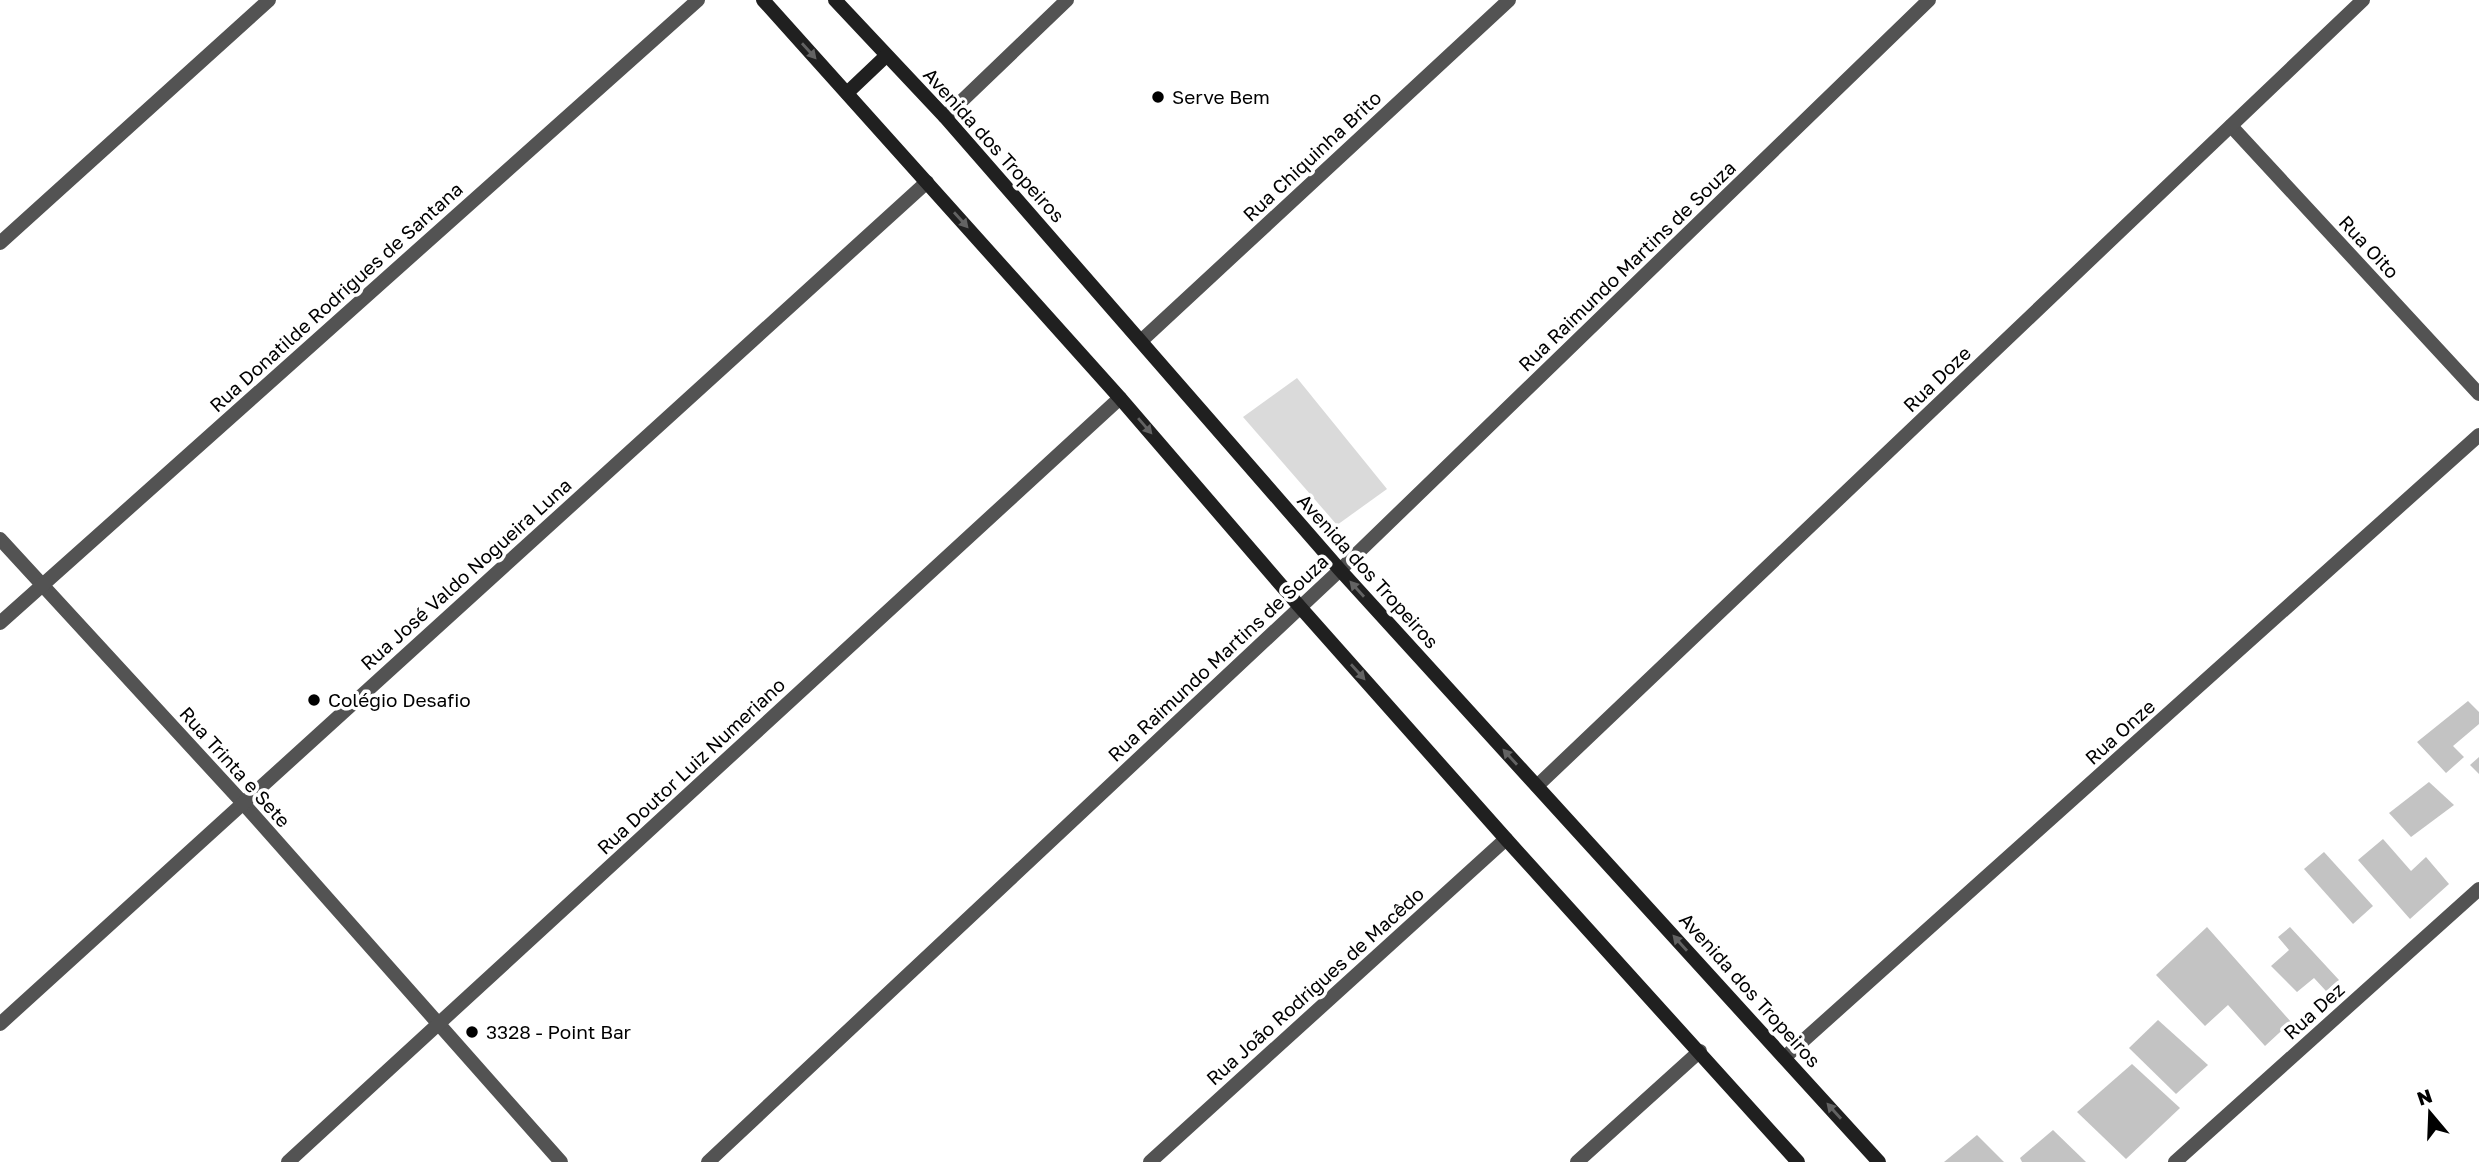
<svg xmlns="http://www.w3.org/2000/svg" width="2479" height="1162" viewBox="0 0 2479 1162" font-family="'Golos Text',sans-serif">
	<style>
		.green { fill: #dadada }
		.building { fill: #c3c3c3 }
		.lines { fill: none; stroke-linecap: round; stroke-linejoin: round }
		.minor { stroke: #535353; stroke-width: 14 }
		.secondary { stroke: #202020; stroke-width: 14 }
		.oneway { fill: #636363 }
		.poi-dot { fill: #000; stroke: #fff; stroke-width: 2.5 }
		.labels { text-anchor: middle; stroke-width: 7; stroke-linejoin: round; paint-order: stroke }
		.poi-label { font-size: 19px; fill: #000; stroke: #fff; text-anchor: start }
		.street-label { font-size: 19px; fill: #000; stroke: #fff }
	</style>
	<rect width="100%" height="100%" fill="#fff"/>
	<polygon class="green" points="1297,378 1387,489 1337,525 1243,417"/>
	<g class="building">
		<polygon points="2468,701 2479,712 2479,724 2453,746 2464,757 2446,773 2417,742"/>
		<polygon points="2479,757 2479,774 2470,765"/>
		<polygon points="2429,782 2454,805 2411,837 2389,813"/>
		<polygon points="2383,839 2411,871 2426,857 2449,884 2410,919 2358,860"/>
		<polygon points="2324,852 2373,906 2353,924 2304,869"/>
		<polygon points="2207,927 2291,1022 2265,1046 2228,1005 2205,1026 2156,975"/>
		<polygon points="2290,927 2339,980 2326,991 2314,978 2297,992 2271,966 2289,950 2278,937"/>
		<polygon points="2158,1020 2208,1065 2176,1094 2129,1048"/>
		<polygon points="2132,1064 2180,1108 2126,1159 2077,1112"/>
		<polygon points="2053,1130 2086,1162 2022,1162 2020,1158"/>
		<polygon points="1977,1135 2004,1162 1944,1162"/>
	</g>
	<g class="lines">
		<g class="minor">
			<polyline points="945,117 1067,0"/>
			<polyline points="2231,126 2479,394"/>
			<polyline points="0,243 269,0"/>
			<polyline points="1141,341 1509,0"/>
			<polyline points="0,539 242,802 561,1162"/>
			<polyline points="0,623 698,0"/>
			<polyline points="1537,786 2363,0"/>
			<polyline points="0,1024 927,182"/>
			<polyline points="1785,1057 2479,435"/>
			<polyline points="288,1162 1120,398"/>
			<polyline points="708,1162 1340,570 1929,0"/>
			<polyline points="1150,1162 1506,839"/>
			<polyline points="1577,1162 1700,1051"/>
			<polyline points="2175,1162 2479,889"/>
		</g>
		<g class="secondary">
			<polyline points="763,0 1120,398 1300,607 1506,839 1798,1162"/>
			<polyline points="835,0 945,117 1340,570 1879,1162"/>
			<polyline points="847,93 886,56"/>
		</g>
	</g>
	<defs><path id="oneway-solid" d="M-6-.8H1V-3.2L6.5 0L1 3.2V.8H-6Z" transform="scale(1.75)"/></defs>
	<g class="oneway">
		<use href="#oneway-solid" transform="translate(809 51) rotate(48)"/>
		<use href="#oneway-solid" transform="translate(961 220) rotate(48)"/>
		<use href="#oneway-solid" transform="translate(1145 426) rotate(49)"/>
		<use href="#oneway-solid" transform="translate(1357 589) rotate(-132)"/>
		<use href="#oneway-solid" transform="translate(1358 672) rotate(48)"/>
		<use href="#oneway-solid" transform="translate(1510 757) rotate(-132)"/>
		<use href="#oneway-solid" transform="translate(1680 943) rotate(-132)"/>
		<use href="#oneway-solid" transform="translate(1834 1111) rotate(-132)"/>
	</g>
	<g class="poi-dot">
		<circle cx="1158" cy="97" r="7"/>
		<circle cx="314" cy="700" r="7"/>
		<circle cx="472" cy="1032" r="7"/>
	</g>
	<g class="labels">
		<g class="poi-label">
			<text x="1172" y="104">Serve Bem</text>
			<text x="328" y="707">Colégio Desafio</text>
			<text x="486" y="1039">3328 - Point Bar</text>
		</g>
		<g class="street-label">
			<text transform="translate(994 145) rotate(48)" y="7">Avenida dos Tropeiros</text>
			<text transform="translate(1312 156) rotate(-43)" y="7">Rua Chiquinha Brito</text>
			<text transform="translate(2369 247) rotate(47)" y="7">Rua Oito</text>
			<text transform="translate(1627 266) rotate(-44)" y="7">Rua Raimundo Martins de Souza</text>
			<text transform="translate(336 297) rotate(-42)" y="7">Rua Donatilde Rodrigues de Santana</text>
			<text transform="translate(1937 379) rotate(-44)" y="7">Rua Doze</text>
			<text transform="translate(1368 571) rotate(48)" y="7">Avenida dos Tropeiros</text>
			<text transform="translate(466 574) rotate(-42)" y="7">Rua José Valdo Nogueira Luna</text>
			<text transform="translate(1218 658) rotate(-43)" y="7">Rua Raimundo Martins de Souza</text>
			<text transform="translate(2120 732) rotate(-42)" y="7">Rua Onze</text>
			<text transform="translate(691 766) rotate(-43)" y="7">Rua Doutor Luiz Numeriano</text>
			<text transform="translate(235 767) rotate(48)" y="7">Rua Trinta e Sete</text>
			<text transform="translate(1315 986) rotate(-42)" y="7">Rua João Rodrigues de Macêdo</text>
			<text transform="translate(1750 990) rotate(48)" y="7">Avenida dos Tropeiros</text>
			<text transform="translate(2314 1011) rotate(-42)" y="7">Rua Dez</text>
		</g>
	</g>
	<g transform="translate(2430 1113) rotate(341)" stroke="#ffffff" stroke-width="5" paint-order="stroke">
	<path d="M0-5L12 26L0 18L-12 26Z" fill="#000000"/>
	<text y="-10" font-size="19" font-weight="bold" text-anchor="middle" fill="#000000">N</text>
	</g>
</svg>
